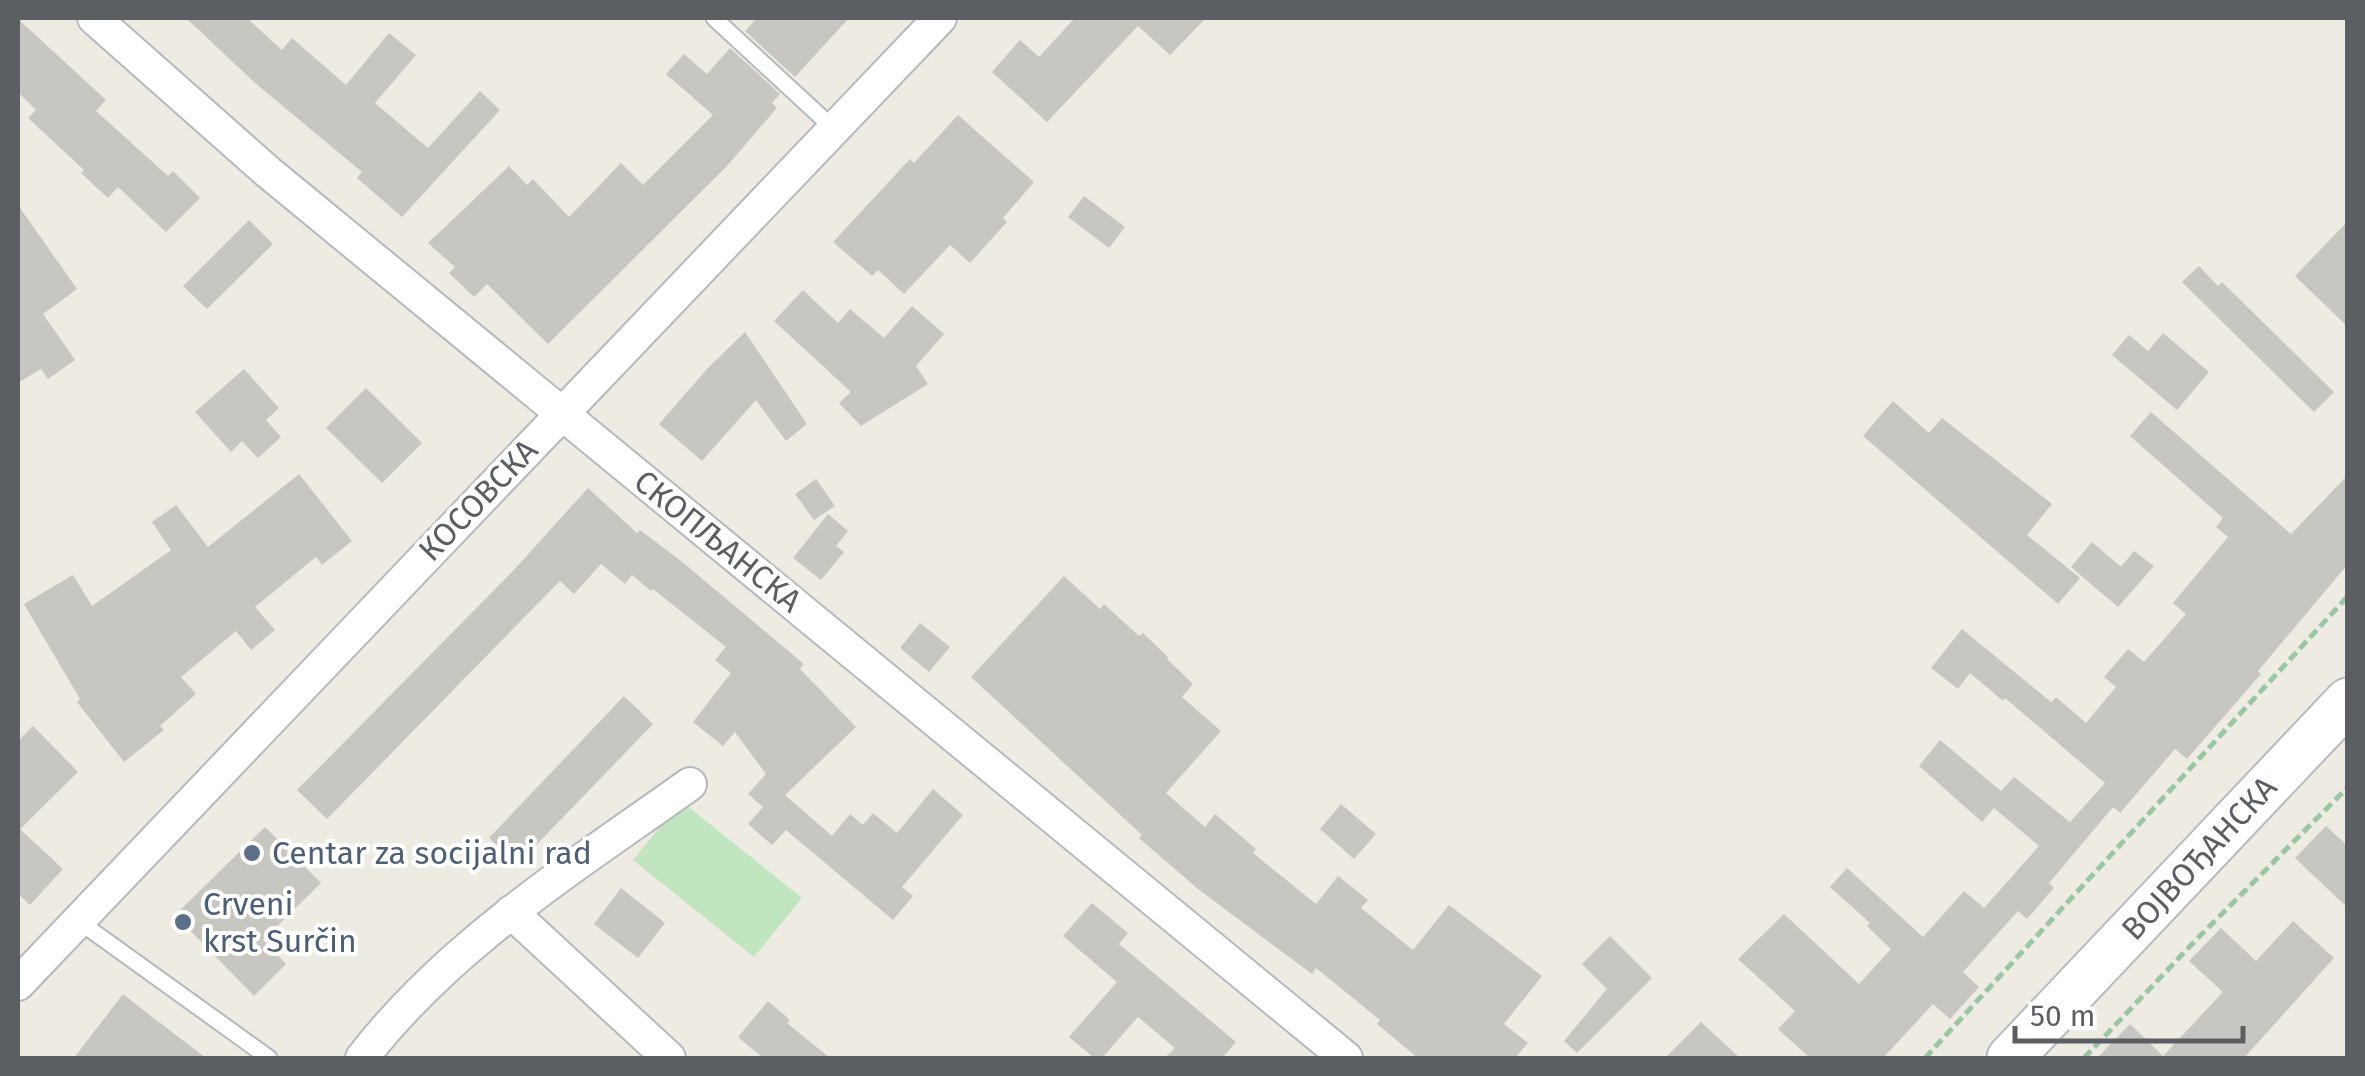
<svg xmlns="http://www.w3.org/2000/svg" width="2365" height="1076" viewBox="0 0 2365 1076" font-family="'Fira Sans',sans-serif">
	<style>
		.green { fill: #c0e5bf }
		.building { fill: #c8c6c0 }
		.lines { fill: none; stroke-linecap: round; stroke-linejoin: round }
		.lane-casing { stroke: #b5b9bd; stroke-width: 19 }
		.street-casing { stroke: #b5b9bd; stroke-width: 36 }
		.secondary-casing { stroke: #b6babf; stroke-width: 49 }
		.path { stroke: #99c6a4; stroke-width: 5; stroke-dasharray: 10 5; stroke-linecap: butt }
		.lane { stroke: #fff; stroke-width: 15 }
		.street { stroke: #fff; stroke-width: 32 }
		.secondary { stroke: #fff; stroke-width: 45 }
		.service-dot { fill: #5c6f8a; stroke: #fff; stroke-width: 4 }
		.labels { text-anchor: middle; stroke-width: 8; stroke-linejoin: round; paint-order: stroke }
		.street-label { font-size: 32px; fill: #5b5f64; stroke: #fff }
		.service-label { font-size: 32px; fill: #4e5e75; stroke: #fff; text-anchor: start }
	</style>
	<rect width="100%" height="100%" fill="#eeebe3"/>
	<polygon class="green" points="681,801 802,898 754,957 633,860"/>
	<g class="building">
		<polygon points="186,18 247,18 282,50 292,38 346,85 389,33 416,55 375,103 428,148 480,91 500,110 402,217 357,178 362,172 254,82"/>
		<polygon points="757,18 849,18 795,77 745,31"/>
		<polygon points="1075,18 1206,18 1170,55 1138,26 1047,122 992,72 1020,40 1039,57"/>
		<polygon points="18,19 106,100 96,111 168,176 173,171 200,198 166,232 118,187 108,198 81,173 84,170 28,118 36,110 18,92"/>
		<polygon points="730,48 780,94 772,103 777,108 726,167 548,344 487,284 474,297 449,273 455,267 428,243 509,166 527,185 533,179 569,217 621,163 643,185 713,115 666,74 684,54 707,74"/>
		<polygon points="958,115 1034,182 1003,218 1007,222 970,263 950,245 904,294 878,270 872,276 833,242 910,159 914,163"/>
		<polygon points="1084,196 1125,227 1109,248 1068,217"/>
		<polygon points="18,205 77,289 43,314 75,360 48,379 41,369 18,383"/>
		<polygon points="249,220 273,244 207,309 183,286"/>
		<polygon points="2348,221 2348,327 2295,276"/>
		<polygon points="2199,266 2218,286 2222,282 2334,392 2314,412 2182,282"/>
		<polygon points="803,290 838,323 850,309 884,338 912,306 944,334 916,366 928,384 861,426 839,403 851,392 774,321"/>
		<polygon points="745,332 807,424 786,441 756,400 702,461 659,424 708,368"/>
		<polygon points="2163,333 2209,372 2177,410 2112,355 2129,335 2148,351"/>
		<polygon points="244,369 279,408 266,420 281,437 258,458 242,441 231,452 195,412"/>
		<polygon points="366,388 422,443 382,483 326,428"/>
		<polygon points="1893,401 1929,433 1942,418 2052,504 2027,535 2080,578 2058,604 1863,436"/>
		<polygon points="2151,412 2291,534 2348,475 2348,564 2258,671 2261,674 2187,759 2175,749 2120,813 2113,807 2049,883 2054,888 2027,919 2018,911 1963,972 1979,987 1950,1019 1933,1004 1883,1058 1810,1058 1778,1029 1795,1011 1738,959 1784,914 1859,984 1891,949 1867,926 1870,923 1830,887 1847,868 1923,937 1964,891 1984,908 2039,846 1994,808 1982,822 1919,766 1940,740 2001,791 2014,777 2070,822 2105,783 2005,698 2003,701 1970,673 1958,689 1931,668 1962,629 2051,702 2056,697 2086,723 2116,687 2104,677 2128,649 2144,662 2186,614 2173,603 2228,537 2216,527 2223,518 2130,436"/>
		<polygon points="299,474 352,541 322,565 316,557 255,607 275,630 251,650 236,631 181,677 196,694 160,726 164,730 124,762 77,702 80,699 24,604 73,575 92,606 171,550 152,522 176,505 208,547"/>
		<polygon points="816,479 835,506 814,520 795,494"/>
		<polygon points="588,488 637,533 640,530 681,561 804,664 800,669 856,727 785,795 832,836 850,814 863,825 873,813 897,833 933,789 963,815 902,887 913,896 893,920 786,830 772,845 748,824 763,807 748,794 766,774 735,732 723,746 693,722 731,673 715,660 726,647 653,589 651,591 632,575 625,584 601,564 574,594 560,581 327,819 297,790 512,572"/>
		<polygon points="828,514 848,531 836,546 844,552 821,580 793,558"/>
		<polygon points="2092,542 2121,567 2134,551 2154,566 2118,607 2071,567"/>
		<polygon points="1064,576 1100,609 1104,604 1139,636 1143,633 1168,657 1167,659 1193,684 1182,697 1221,731 1166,793 1205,827 1215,814 1256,849 1253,853 1316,904 1338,876 1368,900 1361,908 1413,950 1449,905 1542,976 1504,1024 1528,1043 1515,1058 1418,1058 1377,1024 1380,1020 1316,968 1312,974 1198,889 1139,838 1142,835 971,677"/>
		<polygon points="920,623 950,647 929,672 900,648"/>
		<polygon points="624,696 653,724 517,865 489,838"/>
		<polygon points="33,726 78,772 20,829 63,869 30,905 18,894 18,741"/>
		<polygon points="1341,804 1376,834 1354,859 1320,829"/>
		<polygon points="2326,826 2348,846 2348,908 2295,858"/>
		<polygon points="265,827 321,883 263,940 286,964 254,996 175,915"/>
		<polygon points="621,888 665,923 638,958 594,924"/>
		<polygon points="1092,903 1128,933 1119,944 1236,1042 1222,1058 1165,1058 1175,1048 1138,1017 1102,1058 1094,1058 1069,1037 1117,982 1063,936"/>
		<polygon points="2293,921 2334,958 2244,1058 2097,1058 2130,1024 2163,1056 2223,992 2189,961 2221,928 2256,961"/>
		<polygon points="1610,936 1652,978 1577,1053 1564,1041 1607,989 1582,964"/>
		<polygon points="123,994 151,1016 206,1058 74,1058"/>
		<polygon points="768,1001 790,1020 787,1023 830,1058 763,1058 738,1037"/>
		<polygon points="1701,1022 1740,1058 1665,1058"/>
	</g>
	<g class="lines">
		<g class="lane-casing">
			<g id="lane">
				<polyline points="714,18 833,128"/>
				<polyline points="77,920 269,1058"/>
			</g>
		</g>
		<g class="street-casing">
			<g id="street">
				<polyline points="94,18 268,172 1346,1058"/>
				<polyline points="511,912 669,1058"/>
				<polyline points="18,984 940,18"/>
				<path d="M 362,1058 C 450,944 574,867 690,784"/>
			</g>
		</g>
		<g class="secondary-casing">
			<polyline id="secondary" points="2010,1058 2348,701"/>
		</g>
		<g class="path">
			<polyline points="1925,1058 2348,596"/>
			<polyline points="2084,1058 2195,941 2348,787"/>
		</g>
		<use href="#lane" class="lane"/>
		<use href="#street" class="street"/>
		<use href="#secondary" class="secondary"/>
	</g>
	<g class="service-dot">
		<circle cx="252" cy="853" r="10"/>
		<circle cx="183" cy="922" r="10"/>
	</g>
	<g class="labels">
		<g class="street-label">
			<text transform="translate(478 500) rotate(-46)" y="11">КОСОВСКА</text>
			<text transform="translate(718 541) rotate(39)" y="11">СКОПЉАНСКА</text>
			<text transform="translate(2199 858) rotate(-47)" y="11">ВОЈВОЂАНСКА</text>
		</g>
		<g class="service-label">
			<text x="272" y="864">Centar za socijalni rad</text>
			<text x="203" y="915">Crveni<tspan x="203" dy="37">krst Surčin</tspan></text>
		</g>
	</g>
	<rect width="2365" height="1076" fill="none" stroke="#5b5f64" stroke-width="40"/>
	<path d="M2015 1026v15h228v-15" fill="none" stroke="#5b5f64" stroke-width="5"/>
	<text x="2030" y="1026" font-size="30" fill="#5b5f64" stroke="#ffffff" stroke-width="8" paint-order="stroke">50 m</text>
</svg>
